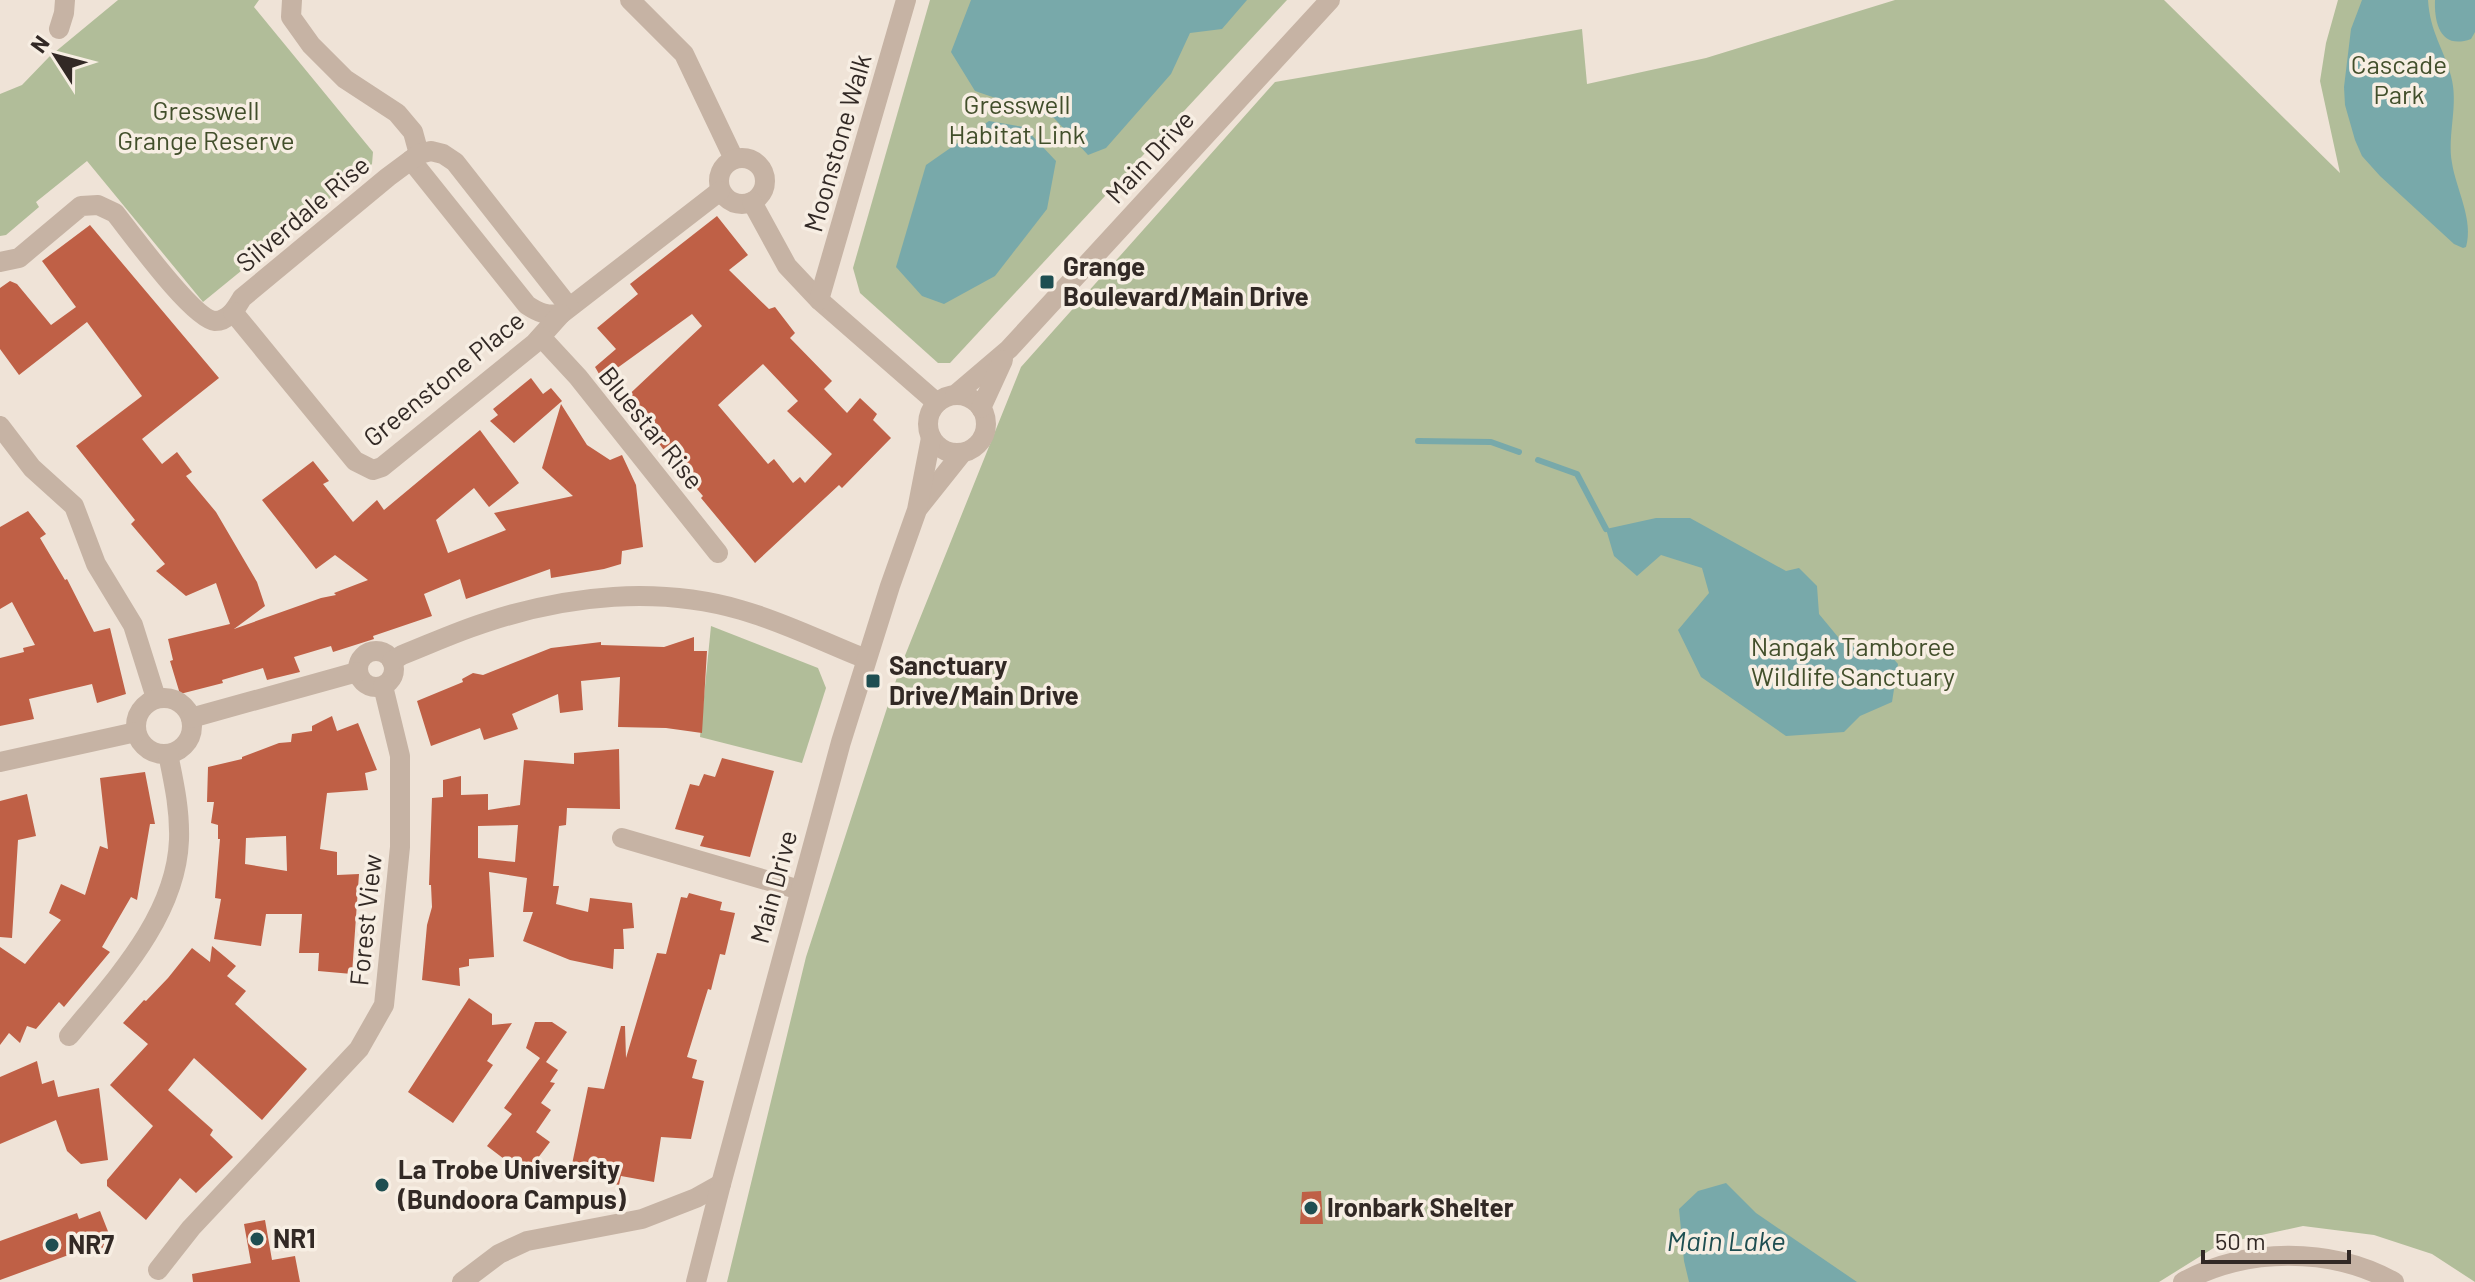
<svg xmlns="http://www.w3.org/2000/svg" width="2475" height="1282" viewBox="0 0 2475 1282" font-family="Barlow,sans-serif">
	<style>
		.green { fill: #b1bd99 }
		.water { fill: #78a9aa }
		.lines { fill: none; stroke-linecap: round; stroke-linejoin: round }
		.stream { stroke: #78a9aa; stroke-width: 6 }
		.building { fill: #bf6046; fill-rule: evenodd }
		.street { stroke: #c6b3a4; stroke-width: 20 }
		.poi-dot { fill: #1e4e51; stroke: #f7eee3; stroke-width: 3 }
		.labels { text-anchor: middle; stroke-width: 7; stroke-linejoin: round; paint-order: stroke }
		.park-label { font-size: 26px; fill: #424f2b; stroke: #f7eee3 }
		.street-label { font-size: 26px; fill: #322925; stroke: #f7eee3 }
		.poi-label { font-size: 26px; font-weight: bold; fill: #322925; stroke: #f7eee3; text-anchor: start }
		.water-label { font-size: 28px; font-style: italic; fill: #1e4e51; stroke: #f7eee3 }
	</style>
	<rect width="100%" height="100%" fill="#efe3d7"/>
	<g class="green">
		<polygon points="118,0 259,0 254,7 373,152 372,164 203,302 87,161 36,202 39,207 6,235 0,236 0,94 22,85 49,57"/>
		<polygon points="930,0 1287,0 950,363 938,363 860,293 853,268"/>
		<polygon points="1895,0 2164,0 2340,173 2320,81 2326,43 2338,0 2475,0 2475,1282 2432,1254 2374,1235 2303,1226 2220,1244 2159,1282 727,1282 806,957 900,668 1021,367 1275,82 1582,29 1587,84 1706,58"/>
		<polygon points="711,626 818,668 826,688 802,763 700,737"/>
	</g>
	<g class="water">
		<polygon points="971,0 1247,0 1222,29 1190,33 1171,74 1106,148 1088,155 1054,118 975,91 951,52"/>
		<path d="M 2362,0 L 2428,0 C 2430,32 2443,47 2451,76 C 2459,105 2447,134 2452,163 C 2456,189 2474,220 2466,247 L 2463,248 L 2454,244 L 2380,176 L 2362,156 L 2355,140 L 2345,105 L 2344,87 L 2351,29 Z"/>
		<path d="M 2435,0 L 2475,0 L 2475,32 L 2471,39 C 2441,50 2434,24 2435,0 Z"/>
		<polygon points="989,121 1024,127 1056,161 1047,209 995,276 944,304 922,296 896,267 926,165"/>
		<polygon points="1656,518 1690,518 1786,571 1799,568 1817,586 1819,614 1843,643 1891,656 1898,664 1892,702 1860,716 1844,732 1786,736 1701,677 1678,630 1709,593 1702,568 1661,555 1637,576 1614,556 1606,529"/>
		<polygon points="1726,1183 1756,1213 1857,1282 1689,1282 1684,1261 1679,1209 1698,1191"/>
	</g>
	<g class="lines">
		<g class="stream">
			<polyline points="1418,441 1491,442 1519,452"/>
			<polyline points="1538,460 1577,474 1606,529"/>
		</g>
	</g>
	<g class="building">
		<path d="M 717,216 L 748,255 L 729,270 L 769,309 L 775,307 L 795,333 L 790,338 L 832,381 L 824,389 L 847,413 L 860,398 L 877,414 L 873,420 L 891,438 L 842,488 L 839,485 L 755,563 L 701,498 L 703,496 L 666,453 L 636,412 L 631,416 L 620,403 L 702,326 L 692,314 L 602,379 L 595,367 L 616,349 L 597,328 L 638,294 L 630,284 ZM 763,364 L 798,401 L 787,411 L 832,454 L 805,483 L 800,477 L 793,483 L 774,459 L 768,464 L 718,405 Z"/>
		<polygon points="90,225 219,378 142,439 162,464 177,452 192,472 186,476 216,512 257,582 265,606 234,629 321,598 336,595 334,593 368,580 335,555 316,569 262,500 313,461 329,481 323,484 353,522 377,500 384,510 480,430 519,483 489,507 474,488 436,520 448,553 506,530 494,513 573,496 542,468 561,404 587,445 610,460 622,455 636,485 643,547 622,551 621,564 604,569 551,578 550,569 466,599 460,579 424,594 432,616 373,636 374,639 333,652 331,646 294,657 300,672 267,680 263,668 222,680 223,683 180,694 170,661 173,660 168,639 230,624 216,583 186,596 156,571 165,564 131,524 135,520 76,446 142,396 87,322 19,375 0,349 0,288 10,281 17,284 51,325 76,307 42,261"/>
		<polygon points="531,378 543,394 551,388 562,401 514,443 490,421 498,415 493,409"/>
		<polygon points="28,511 46,534 40,538 65,580 67,579 94,632 110,628 126,694 97,703 92,684 29,699 34,719 0,726 0,658 24,652 23,648 35,645 12,602 0,609 0,527"/>
		<polygon points="694,637 694,651 707,651 702,733 666,728 618,727 620,677 581,681 583,710 560,713 558,694 512,714 518,729 484,740 480,728 431,746 417,701 463,682 462,679 473,673 483,675 551,648 601,642 601,645 664,647"/>
		<path d="M 332,716 L 337,731 L 358,723 L 377,770 L 365,773 L 368,790 L 327,793 L 320,849 L 337,852 L 337,875 L 359,874 L 352,974 L 318,971 L 319,953 L 299,953 L 302,914 L 266,914 L 261,946 L 214,939 L 221,899 L 215,898 L 220,839 L 218,839 L 218,825 L 211,823 L 214,802 L 207,802 L 208,767 L 242,759 L 242,757 L 279,743 L 291,742 L 292,734 L 312,731 L 312,726 ZM 286,836 L 287,871 L 245,864 L 246,838 Z"/>
		<path d="M 619,749 L 620,809 L 567,808 L 566,825 L 559,826 L 553,886 L 559,886 L 556,904 L 588,912 L 590,898 L 632,903 L 634,928 L 623,929 L 624,949 L 614,949 L 613,969 L 570,960 L 523,941 L 533,912 L 523,912 L 527,878 L 489,872 L 494,957 L 469,959 L 469,966 L 459,968 L 460,986 L 422,980 L 427,925 L 432,907 L 431,885 L 429,885 L 432,798 L 443,797 L 443,780 L 461,776 L 461,795 L 488,794 L 488,810 L 520,805 L 524,760 L 574,764 L 574,753 ZM 518,825 L 515,862 L 478,858 L 478,826 Z"/>
		<polygon points="722,758 774,771 750,857 700,846 704,836 675,829 690,784 699,786 704,774 715,777"/>
		<polygon points="145,772 155,824 150,824 137,900 131,897 102,947 110,952 64,1007 59,1002 36,1029 27,1026 20,1043 9,1033 0,1045 0,947 25,964 61,920 49,913 61,884 85,895 100,846 108,849 100,778"/>
		<polygon points="27,794 36,836 18,840 12,938 0,937 0,801"/>
		<polygon points="689,893 722,902 720,910 735,913 725,955 720,954 711,990 708,989 687,1057 697,1060 692,1078 704,1081 691,1139 661,1137 654,1182 621,1176 619,1185 570,1174 588,1087 604,1089 621,1026 625,1026 626,1058 657,953 666,954 681,897 687,898"/>
		<polygon points="212,946 236,966 227,976 246,991 235,1004 307,1069 262,1120 194,1058 168,1090 213,1130 210,1135 233,1157 196,1193 180,1178 146,1220 107,1186 107,1180 153,1126 110,1085 148,1044 123,1023 144,1000 146,1001 168,978 192,948 210,962"/>
		<polygon points="469,998 492,1014 492,1025 512,1023 487,1061 493,1065 453,1123 408,1092"/>
		<polygon points="535,1022 552,1022 567,1032 546,1062 558,1070 550,1082 555,1083 541,1103 551,1110 536,1132 550,1142 525,1175 487,1146 512,1114 504,1108 540,1058 526,1048"/>
		<polygon points="37,1061 42,1084 54,1080 58,1097 99,1088 108,1160 81,1164 67,1151 56,1120 0,1144 0,1077"/>
		<polygon points="1321,1191 1323,1224 1300,1224 1302,1192"/>
		<polygon points="100,1211 111,1239 103,1242 105,1247 87,1254 85,1249 0,1280 0,1241 77,1213 79,1219"/>
		<polygon points="265,1220 272,1260 295,1256 300,1282 193,1282 192,1274 251,1263 244,1224"/>
	</g>
	<g class="lines">
		<g class="street">
			<polyline points="292,0 291,17 311,45 345,79 397,113 413,132 419,154"/>
			<polyline points="630,0 684,54 734,159"/>
			<polyline points="59,29 64,13 65,0"/>
			<circle cx="742" cy="181" r="23"/>
			<path d="M 411,160 L 527,305 C 539,313 547,316 561,314 L 720,191"/>
			<polyline points="752,202 787,266 819,300 937,403"/>
			<path d="M 0,262 L 19,258 L 81,206 L 98,205 L 115,213 C 131,233 193,319 215,321 C 229,321 236,308 242,298 L 388,177 L 419,154 L 431,151 L 443,154 L 455,162 L 569,307"/>
			<polyline points="819,300 906,0"/>
			<polyline points="233,312 355,461 373,470 382,467 535,343 561,314"/>
			<polyline points="541,337 578,377 718,553"/>
			<circle cx="957" cy="424" r="29"/>
			<polyline points="955,395 1009,349 1330,0"/>
			<polyline points="981,408 1003,360"/>
			<polyline points="0,426 32,468 74,506 96,564 133,625 156,698"/>
			<polyline points="919,507 962,453"/>
			<circle cx="376" cy="669" r="18"/>
			<path d="M 392,661 L 402,655 C 430,644 458,631 487,622 C 569,595 658,586 741,610 C 784,622 825,643 866,659"/>
			<circle cx="164" cy="726" r="28"/>
			<polyline points="191,718 357,672"/>
			<polyline points="0,762 136,732"/>
			<polyline points="622,838 800,890"/>
			<path d="M 69,1036 C 115,980 176,917 179,840 C 180,810 174,783 168,754"/>
			<polyline points="158,1270 191,1228 359,1049 384,1005 400,847 400,756 383,686"/>
			<polyline points="462,1282 499,1254 527,1241 642,1219 696,1198 721,1184"/>
			<polyline points="696,1282 721,1184 841,742 890,586 917,510 931,438"/>
			<path d="M 2183,1282 C 2247,1247 2331,1247 2394,1282"/>
		</g>
	</g>
	<g class="poi-dot">
		<rect x="1039" y="274" width="16" height="16" rx="4"/>
		<rect x="865" y="673" width="16" height="16" rx="4"/>
		<circle cx="382" cy="1185" r="8"/>
		<circle cx="1311" cy="1208" r="8"/>
		<circle cx="257" cy="1239" r="8"/>
		<circle cx="52" cy="1245" r="8"/>
	</g>
	<g class="labels">
		<g class="park-label">
			<text x="2399" y="74">Cascade<tspan x="2399" dy="30">Park</tspan></text>
			<text x="1017" y="114">Gresswell<tspan x="1017" dy="30">Habitat Link</tspan></text>
			<text x="206" y="120">Gresswell<tspan x="206" dy="30">Grange Reserve</tspan></text>
			<text x="1853" y="656">Nangak Tamboree<tspan x="1853" dy="30">Wildlife Sanctuary</tspan></text>
		</g>
		<g class="street-label">
			<text transform="translate(838 143) rotate(-74)" y="9">Moonstone Walk</text>
			<text transform="translate(1150 157) rotate(-47)" y="9">Main Drive</text>
			<text transform="translate(303 214) rotate(-40)" y="9">Silverdale Rise</text>
			<text transform="translate(444 379) rotate(-39)" y="9">Greenstone Place</text>
			<text transform="translate(651 428) rotate(51)" y="9">Bluestar Rise</text>
			<text transform="translate(774 887) rotate(-75)" y="9">Main Drive</text>
			<text transform="translate(366 920) rotate(-84)" y="9">Forest View</text>
		</g>
		<g class="poi-label">
			<text x="1063" y="276">Grange<tspan x="1063" dy="30">Boulevard/Main Drive</tspan></text>
			<text x="889" y="675">Sanctuary<tspan x="889" dy="30">Drive/Main Drive</tspan></text>
			<text x="398" y="1179">La Trobe University<tspan x="398" dy="30">(Bundoora Campus)</tspan></text>
			<text x="1327" y="1217">Ironbark Shelter</text>
			<text x="273" y="1248">NR1</text>
			<text x="68" y="1254">NR7</text>
		</g>
		<g class="water-label">
			<text x="1726" y="1251">Main Lake</text>
		</g>
	</g>
	<g transform="translate(56 56) rotate(306)" stroke="#f7eee3" stroke-width="6" paint-order="stroke">
	<path d="M0-6L14 30L0 20L-14 30Z" fill="#322925"/>
	<text y="-12" font-size="22" font-weight="bold" text-anchor="middle" fill="#322925">N</text>
	</g>
	<path d="M2203 1250v12h146v-12" fill="none" stroke="#322925" stroke-width="4"/>
	<text x="2215" y="1250" font-size="24" fill="#322925" stroke="#f7eee3" stroke-width="6" paint-order="stroke">50 m</text>
</svg>
